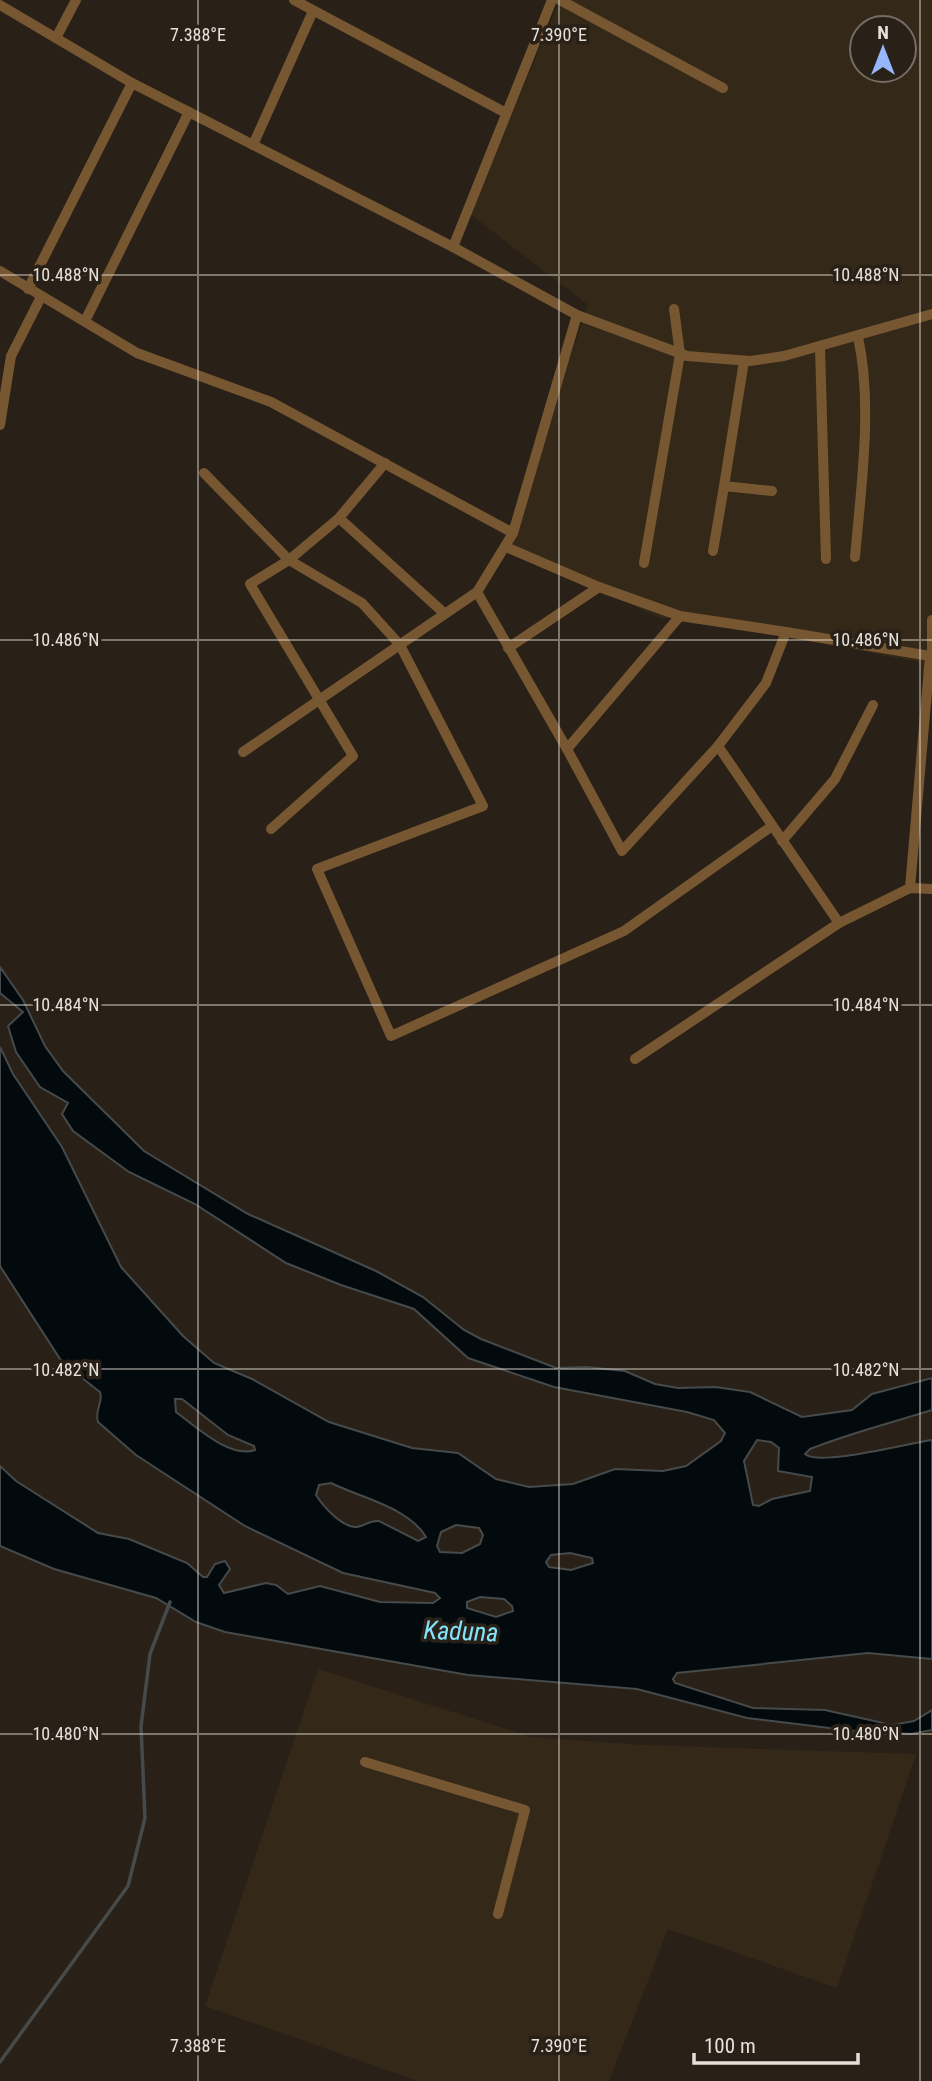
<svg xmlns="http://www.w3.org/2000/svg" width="932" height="2081" viewBox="0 0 932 2081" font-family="'Roboto Condensed',sans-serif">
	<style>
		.built { fill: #342819; fill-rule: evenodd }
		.water { fill: #020a0d; stroke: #464a4a; stroke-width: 2; fill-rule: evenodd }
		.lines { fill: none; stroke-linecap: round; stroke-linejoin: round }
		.stream { stroke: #464a4a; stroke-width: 3.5 }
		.street { stroke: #775731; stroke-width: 10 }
		.ticks { fill: none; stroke: #e6e0da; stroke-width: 2; stroke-opacity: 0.45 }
		.labels { text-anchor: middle; stroke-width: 7; stroke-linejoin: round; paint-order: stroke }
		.water-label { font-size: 26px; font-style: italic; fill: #84e4fd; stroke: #292117 }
		.ticks-label { font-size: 18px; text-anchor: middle; fill: #e6e0da; stroke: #292117; stroke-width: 7; stroke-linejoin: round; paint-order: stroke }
	</style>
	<rect width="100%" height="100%" fill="#292117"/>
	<g class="built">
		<path d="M 560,0 L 932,0 L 932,705 L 919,662 L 700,620 L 660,618 L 514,551 L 507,541 L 588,305 L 470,214 ZM 862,28 L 904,28 L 904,70 L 862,70 Z"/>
		<polygon points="318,1669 531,1737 643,1745 916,1754 837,1988 668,1929 609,2081 418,2081 205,2006"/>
	</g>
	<path class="water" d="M 0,967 L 23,1000 L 45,1046 L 63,1071 L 144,1151 L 248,1214 L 376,1271 L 423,1297 L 464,1330 L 481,1339 L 556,1368 L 587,1367 L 625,1371 L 655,1384 L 678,1388 L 715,1387 L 750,1392 L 802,1417 L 852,1410 L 872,1394 L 932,1378 L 932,1410 C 891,1423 850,1433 810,1449 L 805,1454 C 819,1467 909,1443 932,1440 L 932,1659 L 868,1653 L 677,1673 L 673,1679 L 675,1683 L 753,1708 L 825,1710 L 892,1725 L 914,1721 L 932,1710 L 932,1730 L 911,1734 L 854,1731 L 747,1718 L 637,1689 L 468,1675 L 225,1632 L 196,1622 L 156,1598 L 54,1569 L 0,1546 L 0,1466 L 16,1481 L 98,1533 L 129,1539 L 187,1563 L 203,1577 L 207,1577 L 215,1564 L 225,1561 L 230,1569 L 219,1585 L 224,1593 L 266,1583 L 276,1585 L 288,1594 L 320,1586 L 380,1602 L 433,1603 L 440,1598 L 435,1593 L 343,1573 L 245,1526 L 136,1455 L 98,1422 C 94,1409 104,1402 100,1392 L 62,1362 L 0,1266 L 0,1047 L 13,1074 L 62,1147 L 121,1267 L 183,1336 L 214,1363 L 252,1379 L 329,1422 L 412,1448 L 458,1453 L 496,1479 L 529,1487 L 573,1484 L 615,1469 L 663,1471 L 686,1466 L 721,1441 L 725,1433 L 714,1420 L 687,1412 L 554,1387 L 468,1358 L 414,1309 L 341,1285 L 286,1263 L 195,1204 L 129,1172 L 73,1131 L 62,1114 L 68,1103 L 40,1087 L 16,1052 L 8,1026 L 23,1012 L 0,993 ZM 175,1399 L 182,1399 L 228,1435 L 254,1446 L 255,1450 C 230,1459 195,1426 176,1412 ZM 757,1440 L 771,1442 L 779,1448 L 778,1471 L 812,1477 L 810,1491 L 772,1499 L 759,1506 L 753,1505 L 744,1461 ZM 331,1483 C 361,1498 408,1507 426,1537 L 418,1541 L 379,1521 C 369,1520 365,1526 357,1527 C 342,1528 323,1506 316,1495 L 319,1485 ZM 456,1525 L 479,1528 L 483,1535 L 480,1544 L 462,1553 L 440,1552 L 437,1546 L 441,1532 ZM 570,1553 L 592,1558 L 593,1563 L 571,1570 L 549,1567 L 546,1562 L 551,1555 ZM 480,1597 L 504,1599 L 512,1606 L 513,1611 L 496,1617 L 467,1608 L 467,1602 Z"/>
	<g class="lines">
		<polyline class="stream" points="0,2062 128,1886 145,1818 141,1726 150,1654 170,1602"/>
		<g class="street">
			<polyline points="294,0 506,113"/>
			<polyline points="560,0 723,88"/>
			<polyline points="0,5 132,83 453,247 577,315 687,356 750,361 784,356 932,314"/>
			<polyline points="56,38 76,0"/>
			<polyline points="253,145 313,11"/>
			<polyline points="453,247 552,0"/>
			<polyline points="0,271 137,353 271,402 513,533"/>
			<polyline points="28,289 132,83"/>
			<polyline points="85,321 189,112"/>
			<polyline points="820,347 826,559"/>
			<polyline points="744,361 724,486 772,491"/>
			<polyline points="0,425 11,356 41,297"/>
			<polyline points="204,473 289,560 362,603 400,645 483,806 317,869 391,1036 624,931 772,826"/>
			<polyline points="339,518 444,613"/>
			<polyline points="506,547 599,587"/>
			<polyline points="713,551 724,486"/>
			<path d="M 855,557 C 861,488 873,405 858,337"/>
			<polyline points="644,563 680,354 674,309"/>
			<polyline points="477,592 567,749 680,616"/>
			<polyline points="932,620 932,657"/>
			<polyline points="786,632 930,656 910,888"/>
			<polyline points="508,648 599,587 680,616 786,632 766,683 718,746 622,851 567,749"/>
			<polyline points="243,752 477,592 513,533 577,315"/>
			<polyline points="271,829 353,756 250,584 289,560 339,518 385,463"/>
			<polyline points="782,841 835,779 873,705"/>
			<polyline points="839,923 910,888 932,889"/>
			<polyline points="635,1059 839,923 718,746"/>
			<polyline points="365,1762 525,1810 498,1914"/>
		</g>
	</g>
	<path class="ticks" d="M 198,0 L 198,2081M 559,0 L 559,2081M 920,0 L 920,2081M 0,275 L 932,275M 0,640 L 932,640M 0,1005 L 932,1005M 0,1369 L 932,1369M 0,1734 L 932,1734"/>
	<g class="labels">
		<g class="water-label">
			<text transform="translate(461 1631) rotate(2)" y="9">Kaduna</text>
		</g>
	</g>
	<g class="ticks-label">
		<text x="198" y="41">7.388°E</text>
		<text x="559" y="41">7.390°E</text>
		<text x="66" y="281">10.488°N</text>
		<text x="866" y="281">10.488°N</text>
		<text x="66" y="646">10.486°N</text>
		<text x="866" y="646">10.486°N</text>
		<text x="66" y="1011">10.484°N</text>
		<text x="866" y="1011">10.484°N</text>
		<text x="66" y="1376">10.482°N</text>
		<text x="866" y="1376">10.482°N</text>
		<text x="66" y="1740">10.480°N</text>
		<text x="866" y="1740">10.480°N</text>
		<text x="198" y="2052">7.388°E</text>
		<text x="559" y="2052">7.390°E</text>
	</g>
	<g transform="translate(883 49)"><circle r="33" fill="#292117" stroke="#756d65" stroke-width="2"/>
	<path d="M0-5L12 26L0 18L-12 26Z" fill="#94b7fd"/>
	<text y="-10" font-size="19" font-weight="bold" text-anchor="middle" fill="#e6e0da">N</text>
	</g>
	<path d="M694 2053v10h164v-10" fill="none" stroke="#e6e0da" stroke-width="3.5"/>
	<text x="704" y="2053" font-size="21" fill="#e6e0da" stroke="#292117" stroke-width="5" paint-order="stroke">100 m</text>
</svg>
